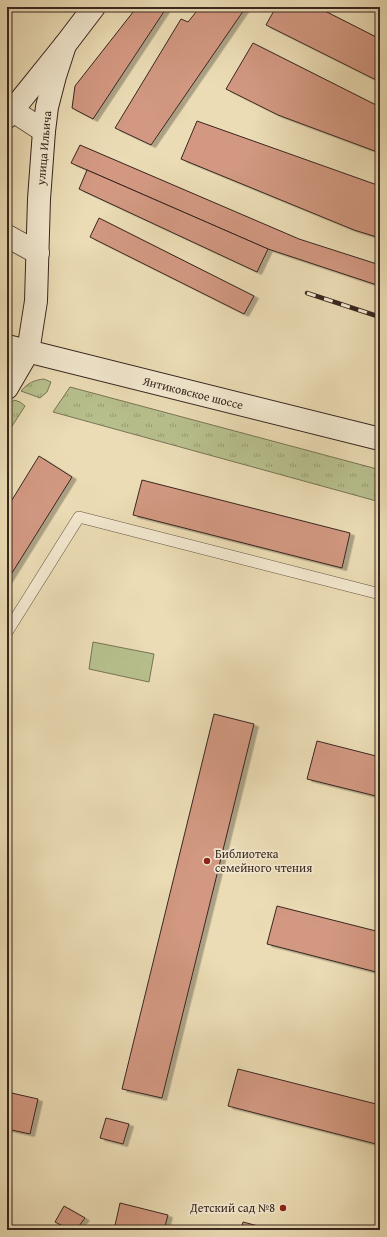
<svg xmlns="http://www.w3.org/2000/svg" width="387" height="1237" viewBox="0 0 387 1237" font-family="'Gentium Book Plus',serif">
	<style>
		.grass { fill: url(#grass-tufts); stroke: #787456 }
		.pitch { fill: #b7c08d; stroke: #787456 }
		.building { fill: #d29881; stroke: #38271f; filter: url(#shadow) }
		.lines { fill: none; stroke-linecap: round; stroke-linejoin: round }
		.lane-casing { stroke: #655444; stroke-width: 12 }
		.street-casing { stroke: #655444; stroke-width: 24 }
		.secondary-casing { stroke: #38271f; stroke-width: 24 }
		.lane { stroke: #f2e8cf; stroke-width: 11 }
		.street { stroke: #f2e8cf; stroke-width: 22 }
		.secondary { stroke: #f2e8cf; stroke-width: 22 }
		.rail-casing { stroke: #38271f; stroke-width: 4.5 }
		.rail { stroke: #f2e8cf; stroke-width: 3; stroke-dasharray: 9; stroke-linecap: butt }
		.poi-dot { fill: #8f2418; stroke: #f2e8cf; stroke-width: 1.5 }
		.labels { text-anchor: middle; stroke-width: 3.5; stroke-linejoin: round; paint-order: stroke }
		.street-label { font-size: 12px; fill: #38271f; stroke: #f2e8cf }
		.poi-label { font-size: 12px; fill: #38271f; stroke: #f2e8cf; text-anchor: start }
	</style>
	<defs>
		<pattern id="grass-tufts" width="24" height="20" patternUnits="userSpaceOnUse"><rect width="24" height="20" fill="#b7c08d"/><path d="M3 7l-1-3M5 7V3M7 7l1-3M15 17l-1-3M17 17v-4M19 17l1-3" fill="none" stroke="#969c73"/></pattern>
		<filter id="shadow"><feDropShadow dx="4.5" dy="2.5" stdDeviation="0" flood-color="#0004"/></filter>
	</defs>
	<rect width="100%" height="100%" fill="#ebdcb5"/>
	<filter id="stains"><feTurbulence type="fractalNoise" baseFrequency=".005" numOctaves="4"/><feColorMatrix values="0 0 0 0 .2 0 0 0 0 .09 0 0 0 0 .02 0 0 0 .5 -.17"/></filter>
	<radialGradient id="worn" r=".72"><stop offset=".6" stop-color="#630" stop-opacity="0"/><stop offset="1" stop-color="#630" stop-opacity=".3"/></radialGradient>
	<g class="grass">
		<path d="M 44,379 L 51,382 L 47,392 L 40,398 L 21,391 C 28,383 34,380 44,379 Z"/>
		<polygon points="70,387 377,469 380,471 380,502 53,412"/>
		<polygon points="14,400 20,402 25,406 7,434 7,408"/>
	</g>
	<polygon class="pitch" points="93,642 154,654 149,682 89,669"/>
	<g class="building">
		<polygon points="137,7 167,7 93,119 72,108 75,86"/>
		<polygon points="200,7 246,7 151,145 115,128 181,19 188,22"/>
		<polygon points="276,7 317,7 380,39 380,82 266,25"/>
		<polygon points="253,43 380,107 380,153 278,115 226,89"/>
		<polygon points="197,121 380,186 380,238 354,230 181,159"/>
		<polygon points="80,145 299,239 380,265 380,286 268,249 71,163"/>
		<polygon points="87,170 268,249 257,272 79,189"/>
		<polygon points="99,218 254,296 244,314 90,237"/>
		<polygon points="39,456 72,477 7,581 7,508"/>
		<polygon points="142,480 350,533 342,568 133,515"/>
		<polygon points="214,714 254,724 162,1098 122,1089"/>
		<polygon points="317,741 380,757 380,797 307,779"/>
		<polygon points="277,906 380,932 380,973 267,944"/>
		<polygon points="238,1069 380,1105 380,1145 228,1106"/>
		<polygon points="7,1092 38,1099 30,1134 7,1129"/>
		<polygon points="106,1118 129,1124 123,1144 100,1138"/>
		<polygon points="120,1203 168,1215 164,1230 114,1230"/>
		<polygon points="64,1206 85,1218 76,1230 70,1230 55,1222"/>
		<polygon points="243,1222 273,1230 241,1230"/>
	</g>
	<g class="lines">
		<g class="lane-casing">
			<polyline id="lane" points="7,632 79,517 380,594"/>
		</g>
		<g class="street-casing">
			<g id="street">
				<polyline points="7,107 44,131"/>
				<polyline points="7,236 38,253"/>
			</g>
		</g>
		<g class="secondary-casing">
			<g id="secondary">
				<polyline points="7,117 65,45 94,7"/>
				<polyline points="7,346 380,439"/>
				<polyline points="7,388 28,352 36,301 39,199 44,131 47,107 55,76 65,45"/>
			</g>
		</g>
		<use href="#lane" class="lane"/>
		<use href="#street" class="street"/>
		<use href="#secondary" class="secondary"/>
		<g class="rail-casing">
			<polyline id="rail" points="307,293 380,317"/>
		</g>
		<use href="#rail" class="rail"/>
	</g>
	<g class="poi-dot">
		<circle cx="207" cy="861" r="4"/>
		<circle cx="283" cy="1208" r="4"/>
	</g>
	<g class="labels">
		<g class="street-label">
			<text transform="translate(44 148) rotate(-85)" y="4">улица Ильича</text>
			<text transform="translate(193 393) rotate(14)" y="4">Янтиковское шоссе</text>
		</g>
		<g class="poi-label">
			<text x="215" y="858">Библиотека<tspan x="215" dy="14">семейного чтения</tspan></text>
			<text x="275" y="1212" text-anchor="end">Детский сад №8</text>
		</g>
	</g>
	<rect width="387" height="1237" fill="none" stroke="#ebdcb5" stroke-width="24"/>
	<rect x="8" y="8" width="371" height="1221" fill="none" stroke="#38271f" stroke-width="2"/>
	<rect x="12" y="12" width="363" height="1213" fill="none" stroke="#38271f"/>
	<rect width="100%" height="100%" filter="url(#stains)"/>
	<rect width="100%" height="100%" fill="url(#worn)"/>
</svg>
